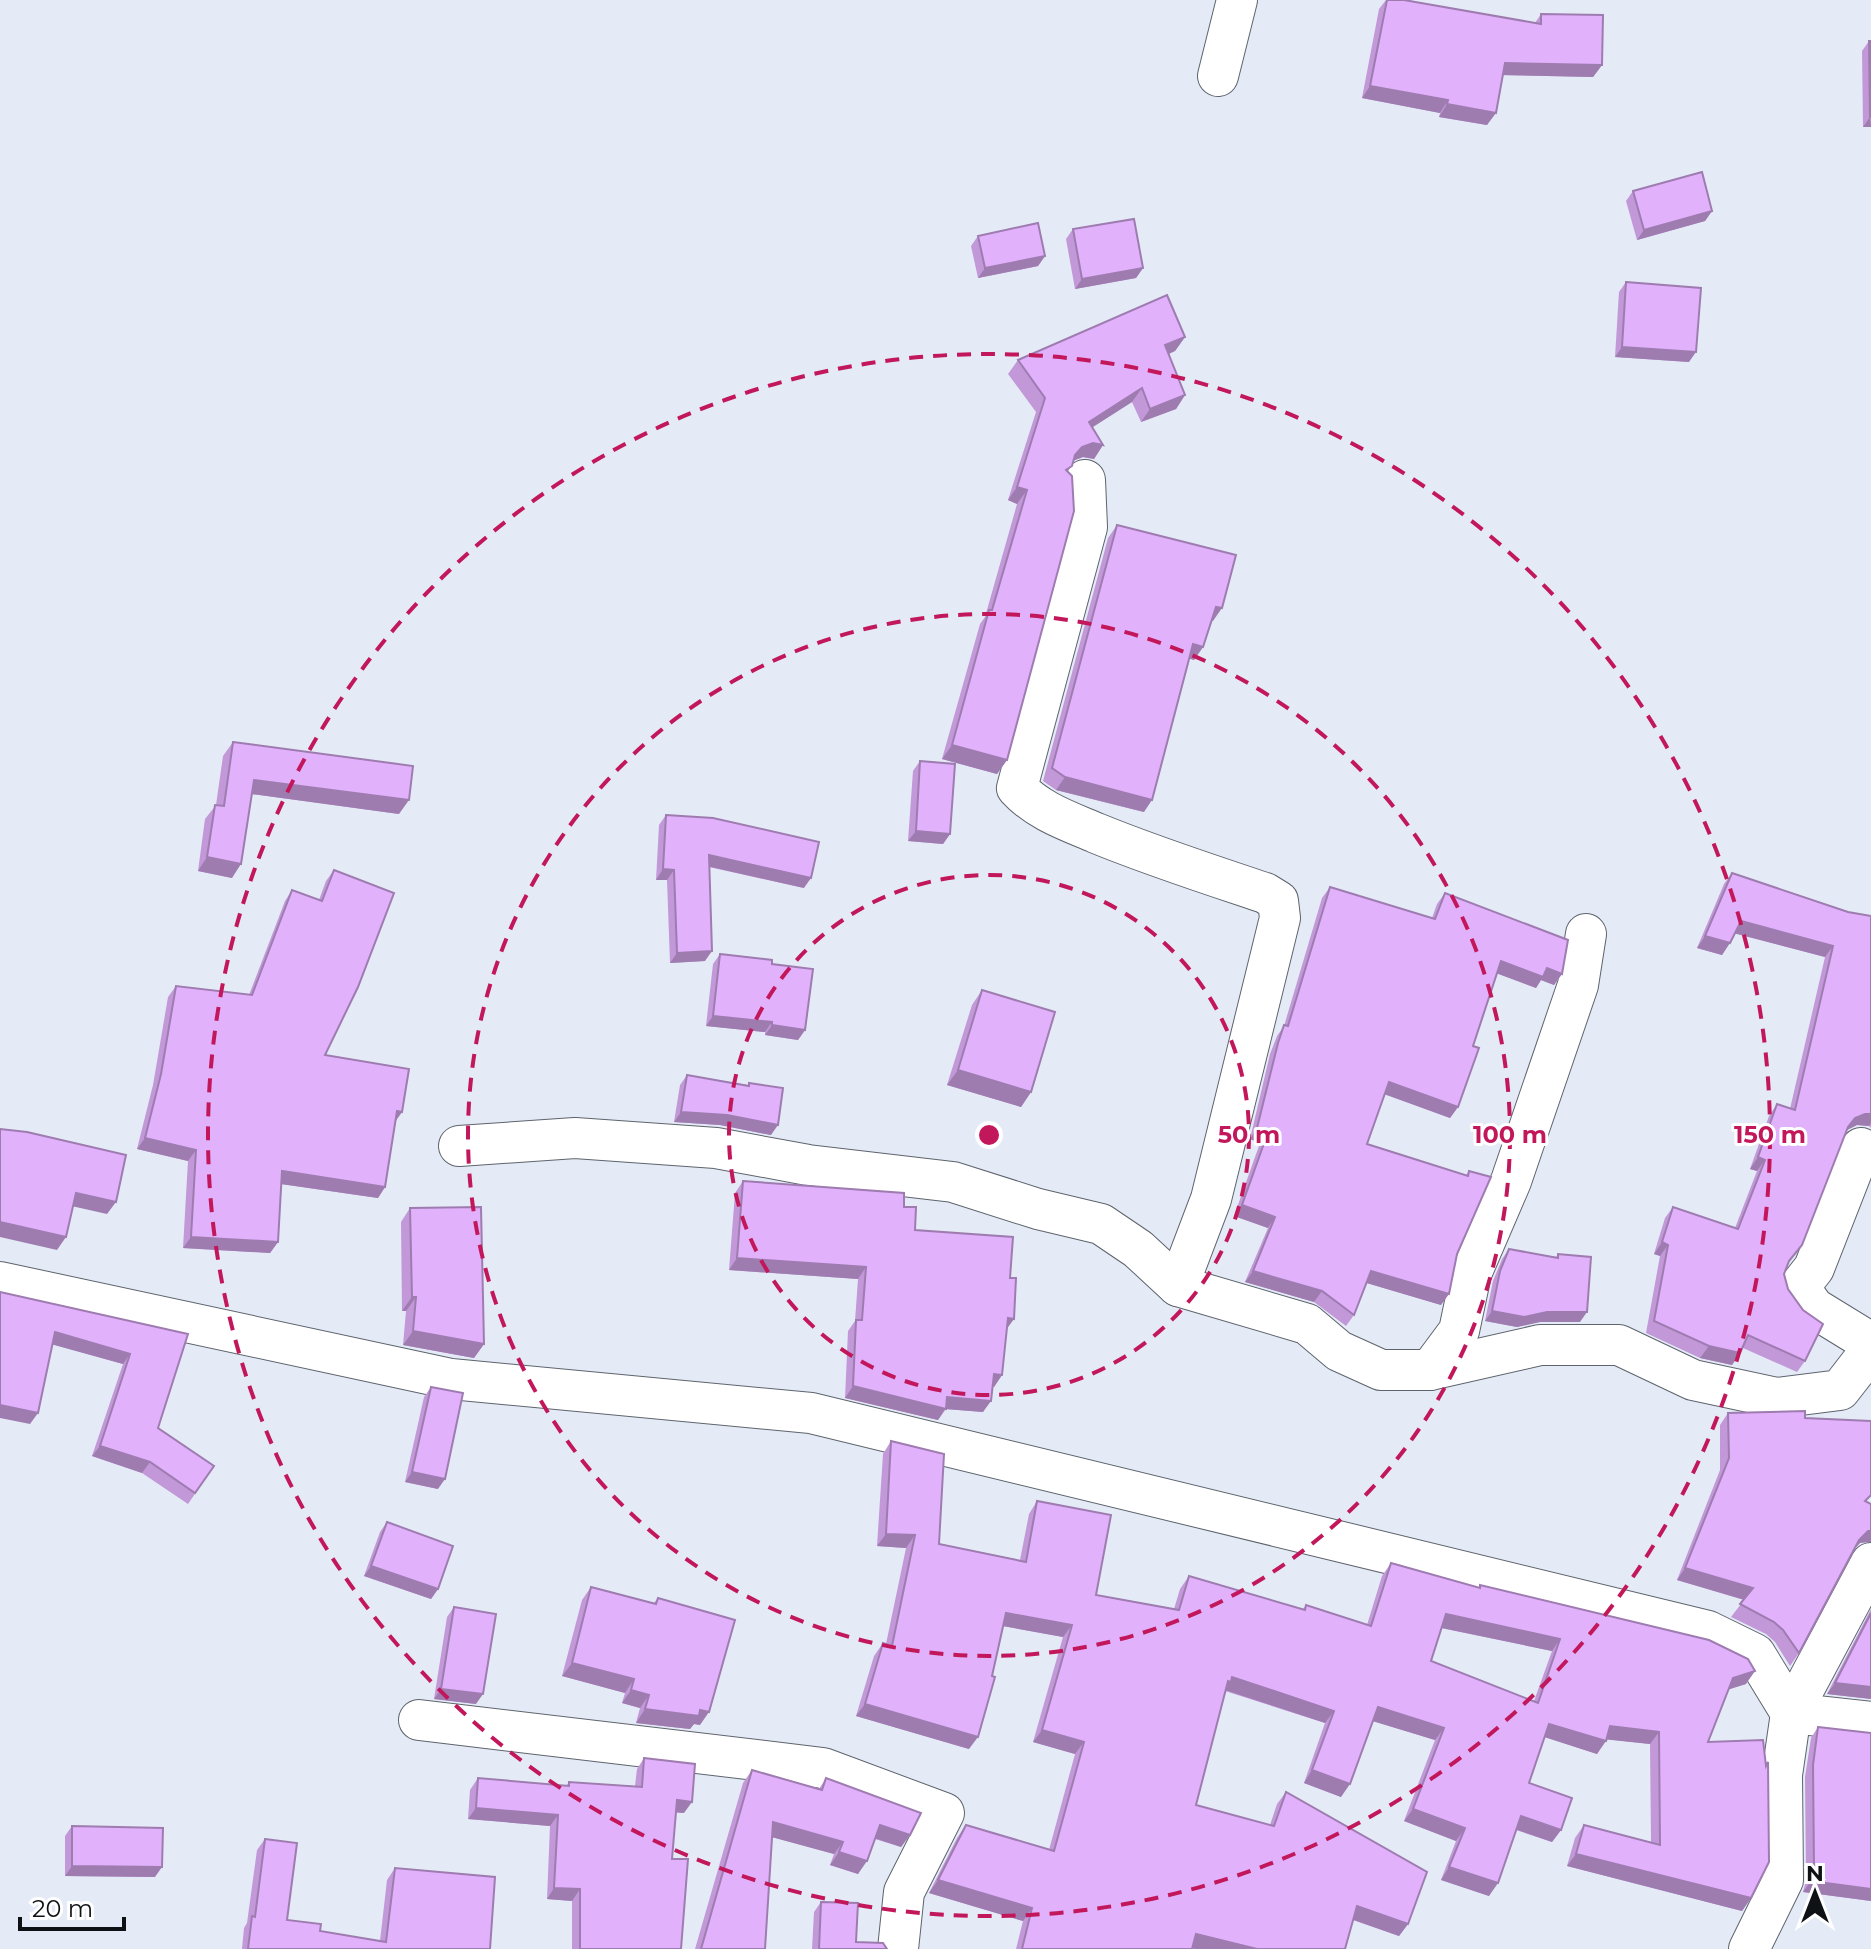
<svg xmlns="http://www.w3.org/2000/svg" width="1871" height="1949" viewBox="0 0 1871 1949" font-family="Montserrat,sans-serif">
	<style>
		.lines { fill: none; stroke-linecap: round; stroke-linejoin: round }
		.minor-casing { stroke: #5e646d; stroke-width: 42 }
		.minor { stroke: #fff; stroke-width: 40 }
		.wall { fill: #c298d9; fill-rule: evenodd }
		.shaded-wall { fill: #9e7cb0 }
		.building { fill: #e2b1fc; stroke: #9e7cb0; stroke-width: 2; fill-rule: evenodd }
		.ring { fill: none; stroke: #c2185b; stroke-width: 4; stroke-dasharray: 14 10 }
		.centre { fill: #c2185b; stroke: #fff; stroke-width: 4 }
		.ring-label { font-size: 24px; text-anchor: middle; font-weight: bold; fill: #c2185b; stroke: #fff; stroke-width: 6; stroke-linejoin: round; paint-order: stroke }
	</style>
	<rect width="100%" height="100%" fill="#e4ebf6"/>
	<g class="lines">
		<g class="minor-casing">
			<g id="minor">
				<polyline points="1218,76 1237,0"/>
				<path d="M 1085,480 L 1087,527 L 1017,788 C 1038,811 1068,821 1096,833 C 1152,856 1208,874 1265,893 L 1278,901 L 1280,918 L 1211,1199 L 1178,1286"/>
				<polyline points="459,1146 575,1138 716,1148 808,1165 953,1182 1038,1209 1101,1224 1138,1249 1178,1286 1307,1324 1339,1351 1381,1370 1430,1370 1540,1345 1619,1345 1693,1380 1777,1398 1840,1390 1871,1350"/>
				<polyline points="1861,1148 1814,1268 1799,1287 1814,1308 1871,1343"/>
				<polyline points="0,1282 451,1379 811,1413 1708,1631 1755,1654 1791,1713 1871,1722"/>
				<polyline points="1430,1370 1459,1331 1471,1274 1511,1181 1578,985 1586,934"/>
				<polyline points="419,1720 823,1768 944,1813 904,1892 898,1949"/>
				<polyline points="1749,1949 1783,1880 1782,1775 1791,1713 1871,1563"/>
			</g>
		</g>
		<use href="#minor" class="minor"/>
	</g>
	<g class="wall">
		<polygon points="1386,0 1404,0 1535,23 1541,14 1602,65 1593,77 1503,75 1487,125 1439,117 1440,113 1362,98 1379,9"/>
		<polygon points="1869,41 1871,41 1871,127 1863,127 1862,51"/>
		<polygon points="1633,191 1712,211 1705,221 1637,240 1626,201"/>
		<polygon points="1073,229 1143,268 1136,278 1075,289 1066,239"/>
		<polygon points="978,236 1045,256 1038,266 978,278 971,246"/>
		<polygon points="1626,282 1689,362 1615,357 1619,292"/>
		<polygon points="1185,337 1175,351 1169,354 1185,395 1176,409 1141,422 1132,402 1092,427 1103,445 1094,459 1083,457 1073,461 1068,472 1007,760 997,774 942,759 980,624 985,617 1017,504 1008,500 1036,412 1008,374 1018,360"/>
		<polygon points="1117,525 1213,621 1211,621 1203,647 1194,660 1189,658 1144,812 1056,790 1043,781 1108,538"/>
		<polygon points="233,742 399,814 252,794 232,878 198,871 205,819 216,805 223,756"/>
		<polygon points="920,761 950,834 943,844 908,841 913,771"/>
		<polygon points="666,815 804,888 709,867 705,961 670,963 667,880 656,880 659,825"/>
		<polygon points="334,870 325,1055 402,1112 395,1122 385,1187 378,1198 281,1184 278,1242 270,1253 183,1248 188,1161 137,1149 153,1085 168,997 176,986 249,995 285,901 292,890 319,900 326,881"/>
		<polygon points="1732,873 1848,912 1871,916 1871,1128 1869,1126 1857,1125 1847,1130 1784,1274 1805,1361 1797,1372 1743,1348 1732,1365 1700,1358 1646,1333 1660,1256 1654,1254 1665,1218 1673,1207 1735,1228 1757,1171 1750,1169 1769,1116 1777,1104 1790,1109 1825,957 1735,933 1722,955 1697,948 1724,884"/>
		<polygon points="1330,887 1432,918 1437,904 1445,893 1562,974 1554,985 1541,980 1536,988 1497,973 1473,1046 1458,1107 1450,1118 1385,1094 1367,1144 1466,1175 1469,1171 1457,1254 1441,1305 1367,1283 1354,1315 1346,1326 1314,1302 1245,1282 1268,1228 1234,1216 1260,1143 1250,1139 1270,1054 1277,1036 1284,1026 1322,898"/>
		<polygon points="720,954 772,964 805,1030 798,1040 765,1035 765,1032 706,1026 713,964"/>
		<polygon points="982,990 1031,1092 1021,1107 947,1085 972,1005"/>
		<polygon points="687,1075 748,1085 749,1083 771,1135 720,1125 674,1122 680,1085"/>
		<polygon points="743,1181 904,1207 915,1230 1007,1329 1002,1375 994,1387 992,1387 983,1412 946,1409 938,1420 845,1398 848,1331 855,1321 858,1279 729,1270 735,1193"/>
		<polygon points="410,1208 484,1344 474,1358 403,1345 406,1311 402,1311 401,1222"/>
		<polygon points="1509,1249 1556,1257 1558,1254 1580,1322 1540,1322 1517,1327 1485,1321 1493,1281 1502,1259"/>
		<polygon points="3,1294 188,1334 158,1428 214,1466 188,1504 142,1473 92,1456 123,1364 52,1344 30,1424"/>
		<polygon points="431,1387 438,1489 405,1482 424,1397"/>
		<polygon points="1728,1413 1805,1418 1868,1503 1860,1543 1855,1548 1799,1653 1790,1666 1775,1642 1766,1634 1731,1617 1744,1600 1677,1580 1720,1470 1720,1425"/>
		<path d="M 891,1441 L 939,1544 L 1020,1560 L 1029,1514 L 1037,1501 L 1096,1595 L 1174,1609 L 1180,1589 L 1189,1576 L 1303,1609 L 1306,1605 L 1367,1625 L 1382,1576 L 1391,1563 L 1478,1588 L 1480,1585 L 1746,1684 L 1728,1689 L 1708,1742 L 1751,1898 L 1742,1911 L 1567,1866 L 1575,1838 L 1584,1825 L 1651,1842 L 1650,1744 L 1606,1739 L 1597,1754 L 1545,1737 L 1529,1783 L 1561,1830 L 1552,1842 L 1516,1830 L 1489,1896 L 1441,1880 L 1456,1841 L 1404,1821 L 1435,1740 L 1373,1721 L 1341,1797 L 1304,1783 L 1325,1723 L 1225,1691 L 1196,1805 L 1270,1825 L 1277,1804 L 1286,1792 L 1408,1924 L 1399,1936 L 1353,1920 L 1192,1949 L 1016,1949 L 1023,1921 L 929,1893 L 957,1838 L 966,1825 L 1049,1850 L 1075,1754 L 1033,1742 L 1063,1637 L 1003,1626 L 969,1749 L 856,1716 L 874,1656 L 883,1643 L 886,1644 L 906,1548 L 877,1546 L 883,1454 ZM 1441,1628 L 1552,1651 L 1534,1701 L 1431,1661 Z"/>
		<polygon points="387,1522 438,1589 431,1599 364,1576 380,1532"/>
		<polygon points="591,1587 654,1603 658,1598 700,1725 694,1724 690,1729 636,1723 640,1708 622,1703 625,1693 562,1676 582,1600"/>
		<polygon points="454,1607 476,1704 434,1699 447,1617"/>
		<polygon points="1871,1609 1871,1699 1827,1694"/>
		<polygon points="1818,1727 1871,1901 1803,1892 1806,1880 1805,1777 1811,1738"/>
		<polygon points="644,1758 684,1813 676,1812 672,1859 681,1949 572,1949 572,1901 547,1899 550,1826 468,1819 470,1790 478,1778 566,1786 569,1782 635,1786 637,1769"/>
		<polygon points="752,1770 819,1789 826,1778 910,1835 901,1847 875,1839 858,1874 830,1865 834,1854 772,1837 765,1949 695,1949 743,1783"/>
		<polygon points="72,1826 155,1877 65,1876 65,1836"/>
		<polygon points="265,1839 287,1920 320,1931 380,1941 387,1880 395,1868 490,1949 242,1949 244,1928 247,1923 257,1850"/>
		<polygon points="821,1902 856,1942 887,1949 812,1949 814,1912"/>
	</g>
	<g class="shaded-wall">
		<polygon points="1505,63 1602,65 1593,77 1496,75"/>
		<polygon points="1370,86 1448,100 1440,113 1362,98"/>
		<polygon points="1447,104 1496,113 1487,125 1439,117"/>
		<polygon points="1870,117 1871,127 1863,127"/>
		<polygon points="1712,211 1705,221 1637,240 1644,230"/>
		<polygon points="1045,256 1038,266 978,278 985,268"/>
		<polygon points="1143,268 1136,278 1075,289 1082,279"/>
		<polygon points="1185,337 1175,351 1156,359 1165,345"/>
		<polygon points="1622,347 1696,352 1689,362 1615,357"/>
		<polygon points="1142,388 1132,402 1079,436 1089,422"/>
		<polygon points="1185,395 1176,409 1141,422 1150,409"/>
		<polygon points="1093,443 1103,445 1094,459 1083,457 1072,461 1075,455 1082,447"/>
		<polygon points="1017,487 1027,490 1017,504 1008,500"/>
		<polygon points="1216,607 1222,608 1213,621 1207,619"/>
		<polygon points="1193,644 1203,647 1194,660 1184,657"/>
		<polygon points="952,745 1007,760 997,774 942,759"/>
		<polygon points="1065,777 1152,800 1144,812 1056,790"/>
		<polygon points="254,780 409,800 399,814 244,793"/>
		<polygon points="916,831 950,834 943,844 908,841"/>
		<polygon points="709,855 811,878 804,888 702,865"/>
		<polygon points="207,857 241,864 232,878 198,871"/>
		<polygon points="663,869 674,870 667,880 656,880"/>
		<polygon points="1741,921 1833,946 1825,957 1733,933"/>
		<polygon points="1705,936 1730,943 1722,955 1697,948"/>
		<polygon points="712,951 705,961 670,963 677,953"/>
		<polygon points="1501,961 1547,968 1562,974 1554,985 1541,980 1536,988 1493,972"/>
		<polygon points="713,1016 772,1022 765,1032 706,1026"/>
		<polygon points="772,1025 805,1030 798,1040 765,1035"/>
		<polygon points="958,1070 1031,1092 1021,1107 947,1085"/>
		<polygon points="1389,1082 1458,1107 1450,1118 1381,1093"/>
		<polygon points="397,1111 402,1112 394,1123"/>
		<polygon points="681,1112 727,1115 778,1125 771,1135 720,1125 674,1122"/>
		<polygon points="1865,1114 1871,1114 1871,1123 1869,1126 1857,1125 1847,1130 1840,1139 1855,1118"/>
		<polygon points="1257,1128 1268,1132 1260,1143 1250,1139"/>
		<polygon points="145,1138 196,1150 188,1161 137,1149"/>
		<polygon points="1758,1157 1765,1160 1757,1171 1750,1169"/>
		<polygon points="282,1171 385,1187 378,1198 274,1183"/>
		<polygon points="76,1193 116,1202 107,1214 67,1205"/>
		<polygon points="1242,1205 1275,1217 1268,1228 1234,1216"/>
		<polygon points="0,1222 66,1237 57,1250 0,1237"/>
		<polygon points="191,1237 278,1242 270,1253 183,1248"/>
		<polygon points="1662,1242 1668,1245 1660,1256 1654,1254"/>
		<polygon points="737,1258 866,1267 858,1279 729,1270"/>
		<polygon points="1253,1271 1322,1291 1314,1302 1245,1282"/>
		<polygon points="1371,1271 1449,1294 1441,1305 1363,1282"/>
		<polygon points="412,1297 416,1297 406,1311 402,1311"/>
		<polygon points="1492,1311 1547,1312 1587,1312 1580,1322 1540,1322 1517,1327 1485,1321"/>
		<polygon points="1008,1318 1014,1319 1006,1330"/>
		<polygon points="413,1331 484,1344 474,1358 403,1345"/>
		<polygon points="55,1332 130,1354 123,1364 47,1343"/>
		<polygon points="1709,1346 1740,1353 1732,1365 1700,1358"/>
		<polygon points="994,1374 1002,1375 994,1387 986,1386"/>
		<polygon points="853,1386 947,1397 991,1401 983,1412 945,1409 938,1420 845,1398"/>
		<polygon points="0,1405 38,1413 30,1424 0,1418"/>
		<polygon points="100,1446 150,1462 142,1473 92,1456"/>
		<polygon points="412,1472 445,1479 438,1489 405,1482"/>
		<polygon points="1868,1531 1871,1531 1871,1542 1860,1543 1851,1552 1859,1540"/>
		<polygon points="886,1534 915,1535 906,1548 877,1546"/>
		<polygon points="371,1566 438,1589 431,1599 364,1576"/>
		<polygon points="1685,1568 1753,1588 1745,1600 1677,1580"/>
		<polygon points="1006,1613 1072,1625 1063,1637 997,1625"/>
		<polygon points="1446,1614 1560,1639 1552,1651 1437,1627"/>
		<polygon points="572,1663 634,1679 625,1693 562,1676"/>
		<polygon points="1755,1671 1746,1684 1724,1691 1733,1678"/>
		<polygon points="1232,1677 1334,1711 1325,1723 1225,1690 1228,1681"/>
		<polygon points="1835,1683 1871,1687 1871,1699 1827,1694"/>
		<polygon points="441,1689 483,1694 476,1704 434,1699"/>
		<polygon points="631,1690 649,1695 640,1708 622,1703"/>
		<polygon points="865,1704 978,1737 969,1749 856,1716"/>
		<polygon points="1378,1707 1444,1728 1435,1740 1369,1720"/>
		<polygon points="645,1709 700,1710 709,1712 700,1725 694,1724 690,1729 636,1723"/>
		<polygon points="1549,1724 1606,1741 1597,1754 1541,1736"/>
		<polygon points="1610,1726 1659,1732 1650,1744 1602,1739"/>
		<polygon points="1042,1730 1084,1742 1075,1754 1033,1742"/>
		<polygon points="1312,1770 1350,1784 1341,1797 1304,1783"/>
		<polygon points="677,1800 692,1802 684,1813 669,1812"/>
		<polygon points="476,1808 558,1815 550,1826 468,1819"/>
		<polygon points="1413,1809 1465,1828 1456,1841 1404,1821"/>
		<polygon points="1521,1816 1561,1830 1552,1842 1512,1828"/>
		<polygon points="773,1822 843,1842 834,1854 764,1835"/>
		<polygon points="880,1825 910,1835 901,1847 871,1837"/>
		<polygon points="839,1852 867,1861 858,1874 830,1865"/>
		<polygon points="1576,1854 1751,1898 1742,1911 1567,1866"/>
		<polygon points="72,1866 162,1867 155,1877 65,1876"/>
		<polygon points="1449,1867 1498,1883 1489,1896 1441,1880"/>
		<polygon points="938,1880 1032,1908 1023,1921 929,1893"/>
		<polygon points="1811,1881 1871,1889 1871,1901 1803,1892"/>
		<polygon points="554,1888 580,1889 572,1901 547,1899"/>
		<polygon points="1357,1906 1408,1924 1399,1936 1348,1918"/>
		<polygon points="1196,1934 1257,1949 1195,1949 1187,1947"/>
	</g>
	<g class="building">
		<polygon points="1387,0 1404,0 1541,24 1541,14 1603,15 1602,65 1505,63 1496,113 1447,104 1448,100 1370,86"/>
		<polygon points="1869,41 1871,41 1871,117 1870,117"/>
		<polygon points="1702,172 1712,211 1644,230 1633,191"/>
		<polygon points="1134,219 1143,268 1082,279 1073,229"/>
		<polygon points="1038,223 1045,256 985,268 978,236"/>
		<polygon points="1626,282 1701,288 1696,352 1622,347"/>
		<polygon points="1167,295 1185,337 1165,345 1185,395 1150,409 1142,388 1089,422 1103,445 1093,443 1082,447 1075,455 1072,466 1066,470 1072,476 1074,511 1007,760 952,745 989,610 992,610 1027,490 1017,487 1045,398 1018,360"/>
		<polygon points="1117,525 1236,555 1222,608 1216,607 1203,647 1193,644 1152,800 1065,777 1052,768"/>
		<polygon points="233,742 413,766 409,800 254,780 241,864 207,857 215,805 224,806"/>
		<polygon points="920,761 955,764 950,834 916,831"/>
		<polygon points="666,815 713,818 819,842 811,878 709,855 712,951 677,953 674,870 663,869"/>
		<polygon points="334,870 394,893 358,987 325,1055 409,1069 402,1112 397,1111 385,1187 282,1171 278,1242 191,1237 196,1150 145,1138 161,1074 176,986 252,995 292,890 322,901"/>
		<polygon points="1732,873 1848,912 1871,916 1871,1114 1865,1114 1855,1118 1848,1127 1802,1245 1789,1261 1784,1274 1788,1289 1803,1310 1823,1324 1805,1361 1748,1335 1740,1353 1709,1346 1654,1321 1668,1245 1662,1242 1673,1207 1738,1229 1765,1160 1758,1157 1777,1104 1795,1110 1833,946 1741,921 1730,943 1705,936"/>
		<polygon points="1330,887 1435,919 1445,893 1568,940 1562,974 1547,968 1543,977 1501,961 1473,1046 1479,1048 1458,1107 1389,1082 1367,1144 1468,1176 1469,1171 1491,1177 1457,1254 1449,1294 1371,1271 1354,1315 1322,1291 1253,1271 1275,1217 1242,1205 1268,1132 1257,1128 1278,1043 1284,1025 1288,1026"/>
		<polygon points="720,954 772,960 772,964 813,969 805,1030 772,1025 772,1022 713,1016"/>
		<polygon points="982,990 1055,1012 1031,1092 958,1070"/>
		<polygon points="687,1075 749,1086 749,1083 783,1088 778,1125 727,1115 681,1112"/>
		<polygon points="0,1129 27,1132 126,1155 116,1202 76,1193 66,1237 0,1222"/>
		<polygon points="743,1181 904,1193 904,1207 916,1207 915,1230 1013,1237 1010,1278 1016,1278 1014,1319 1008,1318 1002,1375 994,1374 991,1401 947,1397 946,1409 853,1386 856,1320 862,1320 866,1267 737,1258"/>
		<polygon points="481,1207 484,1344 413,1331 416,1297 412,1297 410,1208"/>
		<polygon points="1509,1249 1558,1258 1558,1254 1591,1257 1587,1312 1547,1312 1524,1317 1492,1311 1500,1271"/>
		<polygon points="0,1292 188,1334 158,1428 214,1466 195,1493 150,1462 100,1446 130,1354 55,1332 38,1413 0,1405"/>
		<polygon points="431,1387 463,1393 445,1479 412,1472"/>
		<polygon points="1805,1411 1805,1418 1871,1421 1871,1495 1865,1501 1871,1504 1871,1531 1868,1531 1859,1540 1799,1653 1783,1630 1774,1622 1740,1604 1753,1588 1685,1568 1729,1458 1728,1413"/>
		<path d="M 891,1441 L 944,1454 L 939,1544 L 1026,1562 L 1037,1501 L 1111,1515 L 1096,1595 L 1179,1610 L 1189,1576 L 1305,1610 L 1306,1605 L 1371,1626 L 1391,1563 L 1480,1588 L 1480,1585 L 1709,1640 L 1748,1659 L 1755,1671 L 1733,1678 L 1708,1742 L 1763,1740 L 1766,1766 L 1768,1762 L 1769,1862 L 1751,1898 L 1576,1854 L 1584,1825 L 1660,1845 L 1659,1732 L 1610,1726 L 1606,1741 L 1549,1724 L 1529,1783 L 1572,1798 L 1561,1830 L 1521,1816 L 1498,1883 L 1449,1867 L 1465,1828 L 1413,1809 L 1444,1728 L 1378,1707 L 1350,1784 L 1312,1770 L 1334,1711 L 1232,1677 L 1231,1682 L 1228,1681 L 1196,1805 L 1274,1826 L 1286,1792 L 1427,1872 L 1408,1924 L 1357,1906 L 1345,1949 L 1257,1949 L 1196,1934 L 1192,1949 L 1022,1949 L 1032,1908 L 938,1880 L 966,1825 L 1054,1851 L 1084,1742 L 1042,1730 L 1072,1625 L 1006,1613 L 992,1676 L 995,1677 L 978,1737 L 865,1704 L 883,1643 L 892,1646 L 915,1535 L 886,1534 ZM 1446,1614 L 1560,1639 L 1538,1703 L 1431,1661 Z"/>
		<polygon points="387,1522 453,1546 438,1589 371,1566"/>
		<polygon points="591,1587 656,1604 658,1598 735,1620 709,1712 700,1710 699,1716 645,1709 649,1695 631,1690 634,1679 572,1663"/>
		<polygon points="454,1607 496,1614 483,1694 441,1689"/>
		<polygon points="1871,1613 1871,1687 1835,1683"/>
		<polygon points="1818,1727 1871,1733 1871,1889 1811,1881 1814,1868 1813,1765"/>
		<polygon points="644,1758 695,1764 692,1802 677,1800 672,1859 688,1859 681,1949 580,1949 580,1889 554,1888 558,1815 476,1808 478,1778 569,1786 569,1782 642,1787"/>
		<polygon points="752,1770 822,1790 826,1778 921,1813 910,1835 880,1825 867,1861 839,1852 843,1842 773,1822 765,1949 701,1949"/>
		<polygon points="72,1826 163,1828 162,1867 72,1866"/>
		<polygon points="265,1839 297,1843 287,1920 321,1924 320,1931 386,1942 395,1868 495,1877 490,1949 248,1949 252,1916 255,1917"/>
		<polygon points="821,1902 858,1903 856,1942 883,1943 887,1949 819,1949"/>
	</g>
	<g class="ring">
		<circle cx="989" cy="1135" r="260"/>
		<circle cx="989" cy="1135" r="521"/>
		<circle cx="989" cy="1135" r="781"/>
	</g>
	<circle cx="989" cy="1135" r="12" class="centre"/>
	<g class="ring-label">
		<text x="1249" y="1143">50 m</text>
		<text x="1510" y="1143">100 m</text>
		<text x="1770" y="1143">150 m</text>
	</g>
	<g transform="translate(1815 1893)" stroke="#ffffff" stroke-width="6" paint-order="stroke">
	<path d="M0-6L14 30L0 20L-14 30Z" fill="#0f1215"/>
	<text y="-12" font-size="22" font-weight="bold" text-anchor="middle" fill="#0f1215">N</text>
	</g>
	<path d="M20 1917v12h104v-12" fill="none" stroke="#0f1215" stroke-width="4"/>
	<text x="32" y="1917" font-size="24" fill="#0f1215" stroke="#ffffff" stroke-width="6" paint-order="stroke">20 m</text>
</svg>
